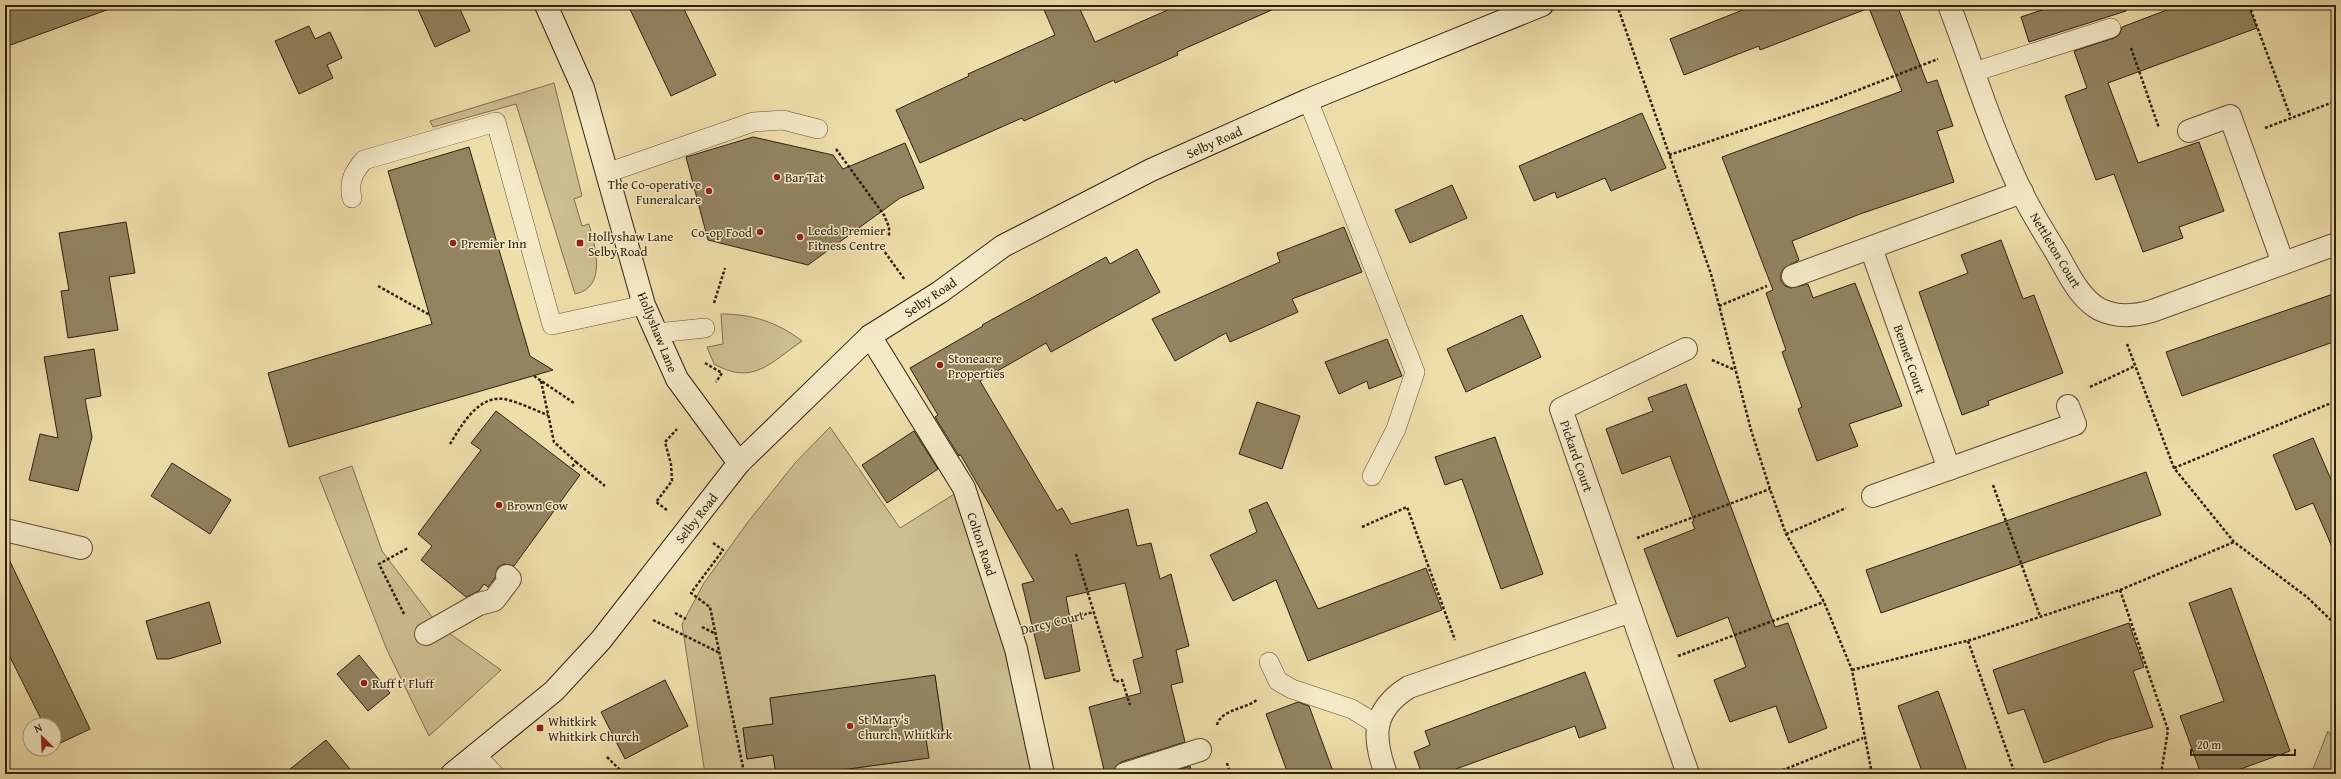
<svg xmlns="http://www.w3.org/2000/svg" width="2341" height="779" viewBox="0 0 2341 779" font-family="'Gentium Book Plus',serif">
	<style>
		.green { fill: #cebe90; stroke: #7e7050 }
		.building { fill: #938360; stroke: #2f210f }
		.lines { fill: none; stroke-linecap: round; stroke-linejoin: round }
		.lane-casing { stroke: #5f5036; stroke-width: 20 }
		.street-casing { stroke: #5f5036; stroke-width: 24 }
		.secondary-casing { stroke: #2f210f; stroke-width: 24 }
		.path { stroke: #2f210f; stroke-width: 2.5; stroke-dasharray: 3 2; stroke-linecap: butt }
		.lane { stroke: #f5eac8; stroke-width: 19 }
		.street { stroke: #f5eac8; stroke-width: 22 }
		.secondary { stroke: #f5eac8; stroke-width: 22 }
		.poi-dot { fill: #8f2418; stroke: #f5eac8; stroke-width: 1.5 }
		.labels { text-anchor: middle; stroke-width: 3; stroke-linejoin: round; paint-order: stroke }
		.street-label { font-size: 13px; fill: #2f210f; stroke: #f5eac8 }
		.poi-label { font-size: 13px; fill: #2f210f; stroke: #f5eac8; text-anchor: start }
	</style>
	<rect width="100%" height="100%" fill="#efdeaa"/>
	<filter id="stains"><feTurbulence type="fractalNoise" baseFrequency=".005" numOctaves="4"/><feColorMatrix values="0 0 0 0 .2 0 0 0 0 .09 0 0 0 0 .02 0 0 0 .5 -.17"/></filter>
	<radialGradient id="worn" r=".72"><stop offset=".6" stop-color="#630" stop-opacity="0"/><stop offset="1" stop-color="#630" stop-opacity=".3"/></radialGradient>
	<g class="green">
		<path d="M 554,83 L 582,196 L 574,199 L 582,226 L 589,224 C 595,246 608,287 575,294 L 516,104 L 433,127 L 430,121 Z"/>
		<path d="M 721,314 C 752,314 777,322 802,341 C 770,363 753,386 714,364 L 707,347 L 723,344 Z"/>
		<polygon points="830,427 900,528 964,488 1043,774 826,774 825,772 928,758 925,733 943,731 935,676 770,698 773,724 743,728 747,759 773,755 776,774 705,774 682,624 704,583 748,522 795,463"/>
		<polygon points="352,466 382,551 388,559 439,626 501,670 429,736 387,650 319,477"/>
		<polygon points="2328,731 2336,743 2336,767 2330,774 2311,774"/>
	</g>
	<g class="building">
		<polygon points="5,5 111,5 112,8 5,47"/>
		<polygon points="416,5 458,5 470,31 435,47"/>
		<polygon points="628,5 682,5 716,75 671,96"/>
		<polygon points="1042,5 1078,5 1095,42 1179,5 1283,5 1177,52 1178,55 1115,83 1114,80 1024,121 1022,118 920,163 896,110 969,76 968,74 1055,35"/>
		<polygon points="1755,5 1897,5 1927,83 1937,80 1953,126 1937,131 1954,182 1860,214 1792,241 1799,260 1784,268 1781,273 1781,281 1785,286 1791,288 1808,284 1813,298 1855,283 1902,406 1849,424 1858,446 1817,461 1798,409 1802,407 1782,352 1786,350 1766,293 1773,290 1722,157 1902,91 1869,8 1760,50 1759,46 1684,75 1670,39"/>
		<polygon points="2057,5 2125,5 2126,11 2029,42 2021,17"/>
		<polygon points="2180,5 2248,5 2257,28 2108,83 2138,163 2199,142 2224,211 2179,227 2183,238 2143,252 2114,174 2096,180 2065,96 2087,88 2074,51 2114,38 2119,35 2122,27"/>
		<polygon points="309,26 315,39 330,32 342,58 327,65 333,78 299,94 275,41"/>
		<polygon points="1642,113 1666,168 1611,191 1605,178 1557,198 1555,192 1534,201 1519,166"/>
		<polygon points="753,137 833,155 843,169 905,143 924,188 900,198 808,265 708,240 686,157"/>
		<polygon points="469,147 530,356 553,370 289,447 268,373 432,324 388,171"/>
		<polygon points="1452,185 1467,218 1410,243 1395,210"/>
		<polygon points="126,222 135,273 109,277 118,330 68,338 61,291 69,290 59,233"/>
		<polygon points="1344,227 1362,272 1292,299 1298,312 1230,342 1226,333 1175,361 1152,319 1280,262 1277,253"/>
		<polygon points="2001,240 2023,299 2034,295 2063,373 1988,401 1989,405 1962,415 1919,292 1968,273 1961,255"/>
		<polygon points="1137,249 1160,292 1051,352 1046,343 980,381 1057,511 1062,508 1071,524 1128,509 1137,546 1151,543 1160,579 1171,574 1189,646 1176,650 1183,682 1171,685 1185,742 1121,762 1116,766 1113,774 1105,774 1089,707 1141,693 1133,660 1143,657 1125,583 1066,597 1080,671 1045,679 1022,584 1034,581 960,454 959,456 935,417 938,415 910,368 983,326 982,325 1106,257 1110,264"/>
		<polygon points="2336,293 2336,341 2182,396 2166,352"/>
		<polygon points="1522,315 1541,357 1466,392 1447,349"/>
		<polygon points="1387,339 1402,376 1369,389 1367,381 1339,394 1325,362"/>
		<polygon points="94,349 101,396 85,399 92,437 78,491 29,480 40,434 58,438 44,357"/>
		<polygon points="1686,384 1775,627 1788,623 1827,728 1789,743 1776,706 1730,722 1714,680 1746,667 1728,617 1677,637 1644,549 1695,529 1692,522 1694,521 1670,456 1622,474 1606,429 1653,411 1648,398"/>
		<polygon points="1257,402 1300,416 1282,469 1239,454"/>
		<polygon points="496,411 580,475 514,566 504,564 498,567 495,578 488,587 484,584 479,591 466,597 421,560 432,546 418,534 481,450 471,443"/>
		<polygon points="914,431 938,469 887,503 862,465"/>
		<polygon points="1495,437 1543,574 1501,589 1462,479 1445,485 1435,457"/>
		<polygon points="2313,438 2336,491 2336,556 2313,503 2296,510 2273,455"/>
		<polygon points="172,463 231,500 210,534 151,496"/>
		<polygon points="2146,472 2161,515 1881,613 1866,570"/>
		<polygon points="1267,502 1318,609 1426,568 1442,610 1308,661 1276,580 1233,601 1210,555 1257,532 1249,510"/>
		<polygon points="5,551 90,729 54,746 54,725 44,725 5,647"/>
		<polygon points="2231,588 2290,751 2227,774 2201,774 2180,716 2224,701 2189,603"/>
		<polygon points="209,602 221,643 169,659 157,659 146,621"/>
		<polygon points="2129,623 2144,667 2133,671 2153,727 2108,740 2044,763 2024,709 2008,714 1993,670"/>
		<polygon points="359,655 390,693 368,711 337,674"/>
		<polygon points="1585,672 1606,728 1579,738 1575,726 1442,774 1422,774 1414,752 1430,745 1425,731"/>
		<polygon points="935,675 943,731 925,733 929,758 812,774 776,774 773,755 747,759 743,728 773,724 770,698"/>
		<polygon points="665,680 688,726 625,759 601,712"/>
		<polygon points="1938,691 1948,718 1968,774 1923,774 1898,706"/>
		<polygon points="1298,702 1309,706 1334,774 1288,774 1266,714"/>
		<polygon points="326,740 354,774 284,774"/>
		<polygon points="1190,766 1192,774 1166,774"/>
	</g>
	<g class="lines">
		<g class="lane-casing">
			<g id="lane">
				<polyline points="1974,72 2111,28"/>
				<polyline points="1308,100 1415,372 1396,429 1372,476"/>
				<polyline points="607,173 753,122 783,120 818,129"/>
				<path d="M 352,198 C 348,181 354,172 364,160 L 496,122 L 552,325 L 644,305"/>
				<polyline points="657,333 705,328"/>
				<polyline points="1269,662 1278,681 1292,689 1352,709 1378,725"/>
				<polyline points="476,755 494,774"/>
			</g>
		</g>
		<g class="street-casing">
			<g id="street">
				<path d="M 1949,5 C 1973,67 1992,132 2021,191 C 2031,212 2044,232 2056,252 C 2068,272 2078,297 2099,309 C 2117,318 2134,316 2152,311 L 2336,244"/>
				<polyline points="2189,131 2230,116 2283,263"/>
				<polyline points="1871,248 1949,469"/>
				<polyline points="1793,276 2022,192"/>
				<polyline points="1873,496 2075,424 2068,406"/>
				<polyline points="5,530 81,548"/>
				<polyline points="1631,611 1688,774"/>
				<polyline points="426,634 479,604 494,600 510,579 507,576"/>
				<polyline points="1125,774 1200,750"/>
				<path d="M 1386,774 C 1372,736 1372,710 1409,687 L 1631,611 L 1561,409 L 1686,349"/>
			</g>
		</g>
		<g class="secondary-casing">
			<g id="secondary">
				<polyline points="546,5 583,88 644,305 677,379 739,463"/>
				<polyline points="870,336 964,488 1016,649 1043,774"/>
				<polyline points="452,774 554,691 601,640 739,463 870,336 940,292 1003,246 1151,170 1308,100 1542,5"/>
			</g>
		</g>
		<g class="path">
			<polyline points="1617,5 1711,274 1751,430 1770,489 1786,534 1824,602 1852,670 1872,774"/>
			<polyline points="2249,5 2291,118"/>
			<polyline points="2131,48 2159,128"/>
			<polyline points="2265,128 2336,101"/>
			<polyline points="836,149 884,215 889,227 889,236"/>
			<polyline points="1669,155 1830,101 1938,59"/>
			<polyline points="879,244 905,280"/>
			<polyline points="378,286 430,315"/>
			<polyline points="714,303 725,268"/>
			<polyline points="1719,306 1767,286"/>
			<polyline points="2127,344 2174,468 2234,542 2307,597 2336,625"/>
			<polyline points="1712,360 1735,370"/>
			<polyline points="705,363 722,373 716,382"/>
			<polyline points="534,376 574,403"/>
			<polyline points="541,381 554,442 576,462 571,468"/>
			<polyline points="2090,387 2135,366"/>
			<path d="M 450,444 C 461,426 478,395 504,399 C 519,402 534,410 548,415"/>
			<polyline points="576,462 605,486"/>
			<polyline points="2174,468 2336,401"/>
			<polyline points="1993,485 2040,616"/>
			<polyline points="667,510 656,502 672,481 671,464 665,442 677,429"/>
			<polyline points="1362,527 1407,507 1455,640"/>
			<polyline points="1786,534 1846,508"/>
			<polyline points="1637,538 1770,489"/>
			<polyline points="713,543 723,550 691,593 710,607 744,772 747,774"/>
			<polyline points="1076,554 1115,682 1122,680 1130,705"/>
			<polyline points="2120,590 2168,730 2161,774"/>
			<polyline points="675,613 686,619"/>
			<polyline points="404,614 379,564 408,548"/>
			<polyline points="653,620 720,653"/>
			<polyline points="1040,625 1094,612"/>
			<polyline points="702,627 716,634"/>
			<polyline points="1968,641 2015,774"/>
			<polyline points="1678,656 1824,602"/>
			<polyline points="1852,670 1974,639 2120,590 2234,542"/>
			<path d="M 1217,725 C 1221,709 1247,709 1258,699"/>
			<polyline points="607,757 624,774"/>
			<polyline points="1227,763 1230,774"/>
			<polyline points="738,774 744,772"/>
			<polyline points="1646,774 1656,771"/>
			<polyline points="1773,774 1863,738"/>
		</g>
		<use href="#lane" class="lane"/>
		<use href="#street" class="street"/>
		<use href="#secondary" class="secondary"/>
	</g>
	<g class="poi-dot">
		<circle cx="777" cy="177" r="4"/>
		<circle cx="709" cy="191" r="4"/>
		<circle cx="760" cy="232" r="4"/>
		<circle cx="800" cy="237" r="4"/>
		<circle cx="453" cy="243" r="4"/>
		<rect x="576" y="239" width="8" height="8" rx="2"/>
		<circle cx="940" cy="365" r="4"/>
		<circle cx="499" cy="505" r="4"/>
		<circle cx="364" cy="683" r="4"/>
		<circle cx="850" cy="726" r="4"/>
		<rect x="536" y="724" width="8" height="8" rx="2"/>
	</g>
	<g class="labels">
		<g class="street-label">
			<text transform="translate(1214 142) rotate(-24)" y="5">Selby Road</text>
			<text transform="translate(2056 250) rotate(59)" y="5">Nettleton Court</text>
			<text transform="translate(930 297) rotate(-34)" y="5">Selby Road</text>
			<text transform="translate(658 332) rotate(68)" y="5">Hollyshaw Lane</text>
			<text transform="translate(1910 359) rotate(71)" y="5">Bennet Court</text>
			<text transform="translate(1577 456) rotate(71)" y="5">Pickard Court</text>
			<text transform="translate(696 518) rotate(-52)" y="5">Selby Road</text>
			<text transform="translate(982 544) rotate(72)" y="5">Colton Road</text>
			<text transform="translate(1052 622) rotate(-14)" y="5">Darcy Court</text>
		</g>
		<g class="poi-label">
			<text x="785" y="182">Bar Tat</text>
			<text x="701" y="189" text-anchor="end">The Co-operative<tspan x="701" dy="15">Funeralcare</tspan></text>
			<text x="808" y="235">Leeds Premier<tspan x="808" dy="15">Fitness Centre</tspan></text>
			<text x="752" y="237" text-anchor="end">Co-op Food</text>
			<text x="588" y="241">Hollyshaw Lane<tspan x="588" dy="15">Selby Road</tspan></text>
			<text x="461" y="248">Premier Inn</text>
			<text x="948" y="363">Stoneacre<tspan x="948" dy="15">Properties</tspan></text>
			<text x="507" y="510">Brown Cow</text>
			<text x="372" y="688">Ruff t' Fluff</text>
			<text x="858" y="724">St Mary's<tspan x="858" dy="15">Church, Whitkirk</tspan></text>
			<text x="548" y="726">Whitkirk<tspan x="548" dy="15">Whitkirk Church</tspan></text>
		</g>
	</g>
	<rect width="2341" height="779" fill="none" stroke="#efdeaa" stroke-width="20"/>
	<rect x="6" y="6" width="2329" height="767" fill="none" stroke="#2f210f" stroke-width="2"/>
	<rect x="10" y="10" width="2321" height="759" fill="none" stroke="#2f210f"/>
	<g transform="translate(42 737) rotate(336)"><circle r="19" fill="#f5eac8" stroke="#a69a7e"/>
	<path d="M0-3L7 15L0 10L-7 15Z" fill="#8f2418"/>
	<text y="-6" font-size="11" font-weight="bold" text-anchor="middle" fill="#2f210f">N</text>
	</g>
	<path d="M2191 749v6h104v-6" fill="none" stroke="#2f210f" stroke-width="2"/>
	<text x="2197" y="749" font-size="12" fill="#2f210f" stroke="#f5eac8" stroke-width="3" paint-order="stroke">20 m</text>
	<rect width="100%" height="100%" filter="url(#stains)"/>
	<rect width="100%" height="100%" fill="url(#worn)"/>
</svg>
